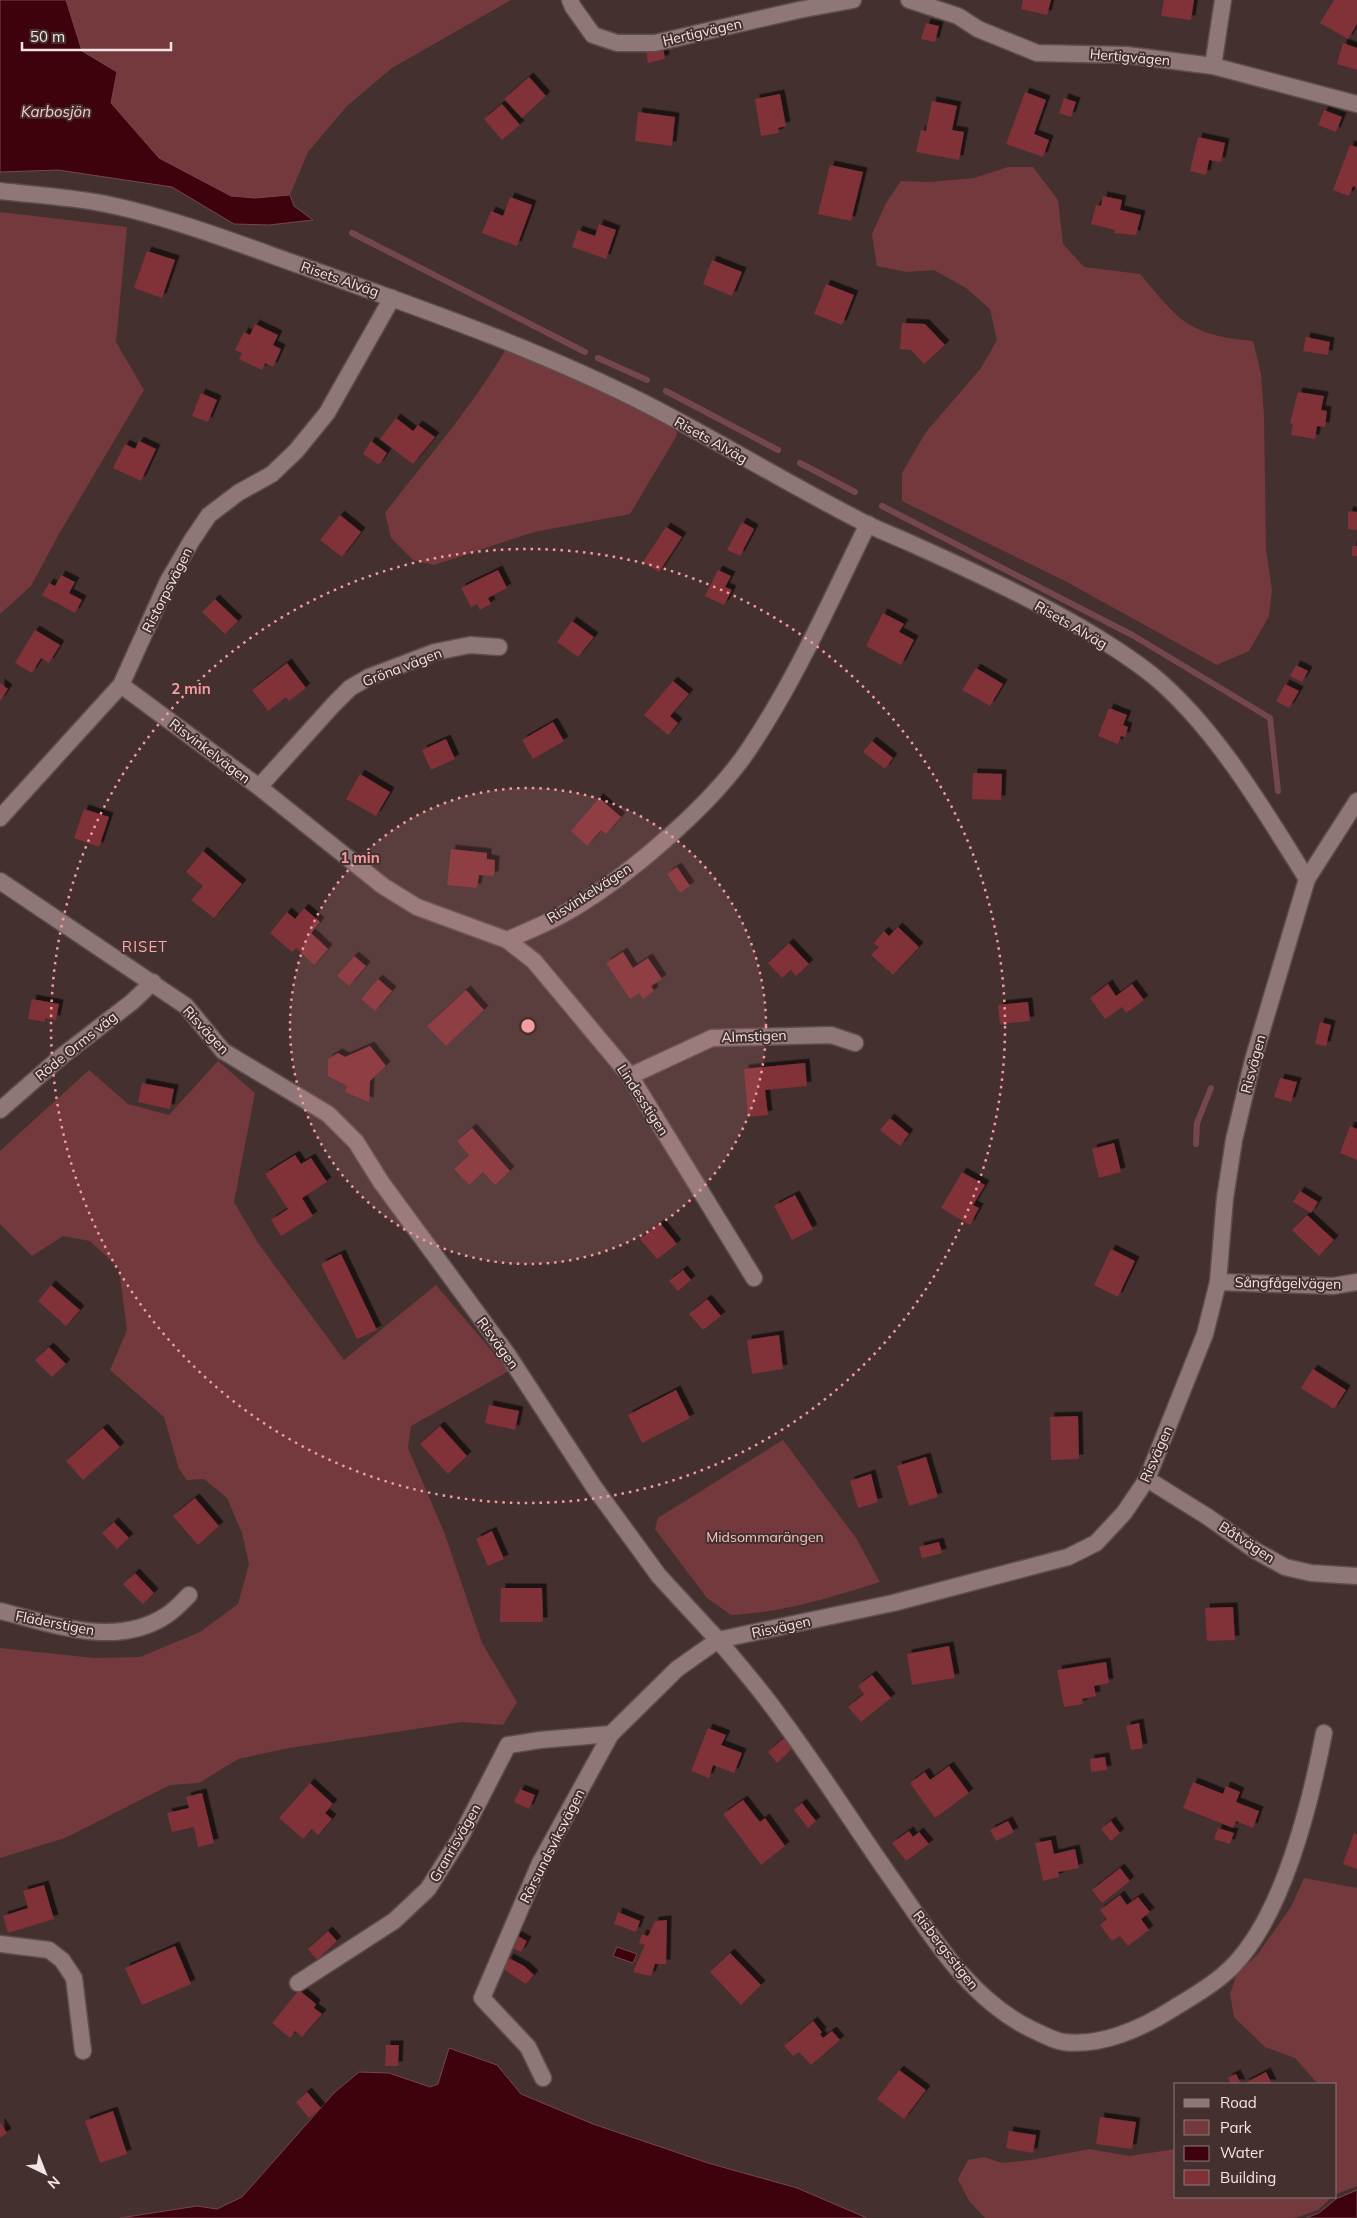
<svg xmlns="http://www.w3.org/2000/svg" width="1357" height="2218" viewBox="0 0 1357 2218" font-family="Mulish,sans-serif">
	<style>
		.green { fill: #74393c }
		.water { fill: #3e020d; stroke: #74464e }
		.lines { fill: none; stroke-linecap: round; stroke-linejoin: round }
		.stream { stroke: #74464e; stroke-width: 6 }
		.building { fill: #813037; filter: url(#shadow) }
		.minor-casing { stroke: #5e4d4d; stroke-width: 19 }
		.minor { stroke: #8f7777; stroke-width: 16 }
		.ring { fill: none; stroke: #f59b9d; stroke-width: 2.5; stroke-dasharray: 2.5 5 }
		.labels { text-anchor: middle; stroke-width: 4; stroke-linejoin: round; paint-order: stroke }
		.street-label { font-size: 14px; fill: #f3e5e5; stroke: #453030 }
		.park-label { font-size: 14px; fill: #f3c2c2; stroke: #453030 }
		.water-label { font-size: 15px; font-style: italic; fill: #fac9c9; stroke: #453030 }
		.neighbourhood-label { font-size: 15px; letter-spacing: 1px; fill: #fba7a8; stroke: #453030 }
		.centre { fill: #f59b9d; stroke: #453030; stroke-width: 2.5 }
		.ring-label { font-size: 15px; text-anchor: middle; font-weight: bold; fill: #f59b9d; stroke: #453030; stroke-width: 4; stroke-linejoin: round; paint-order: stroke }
	</style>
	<defs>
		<filter id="shadow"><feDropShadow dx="4.5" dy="-4.5" stdDeviation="0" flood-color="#0009"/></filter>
	</defs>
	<rect width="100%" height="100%" fill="#453030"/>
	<g class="green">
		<polygon points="66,0 511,0 392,68 347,106 308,152 290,195 255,198 231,196 159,158 111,103 117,72 82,51"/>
		<path d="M 1008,167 L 1033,167 L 1058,200 L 1063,244 L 1084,267 L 1140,274 C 1155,291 1175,319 1196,328 C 1214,337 1233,339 1253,341 L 1261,374 L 1264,416 L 1266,549 L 1272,590 L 1269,616 L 1249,651 L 1217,665 L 1065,581 L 902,501 L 902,473 L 926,432 L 981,368 L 997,340 L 990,309 L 966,288 L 934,270 L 907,272 L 877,266 L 872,234 L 886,203 L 901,181 L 930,182 L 974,178 Z"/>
		<polygon points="0,212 127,227 116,342 144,390 59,534 31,586 0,614"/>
		<path d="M 509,344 L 644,407 L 677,432 L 676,437 L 630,514 L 534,532 L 434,565 L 413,560 L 391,538 L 385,513 C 429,456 473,406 509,344 Z"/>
		<polygon points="218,1061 255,1093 234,1202 258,1243 344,1360 436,1285 509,1371 411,1426 408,1448 444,1532 482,1643 517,1702 503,1725 462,1722 289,1748 238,1759 199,1783 170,1785 65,1838 0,1858 0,1648 94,1658 140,1657 200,1632 238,1604 249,1564 242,1533 227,1498 204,1479 187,1480 179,1469 164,1417 110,1370 127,1330 119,1268 90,1241 63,1236 32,1256 0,1224 0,1151 89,1070 128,1104 169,1115"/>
		<path d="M 783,1440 L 856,1538 L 880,1582 C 832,1597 781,1613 731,1615 L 707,1598 L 655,1529 L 658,1518 Z"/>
		<polygon points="1304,1878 1357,1888 1357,2186 1336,2194 1336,2084 1318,2084 1295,2058 1265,2047 1234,2017 1230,1994 1237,1974 1257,1955 1291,1907"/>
		<polygon points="1089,2149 1129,2156 1176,2149 1176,2197 1332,2197 1318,2210 1295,2218 985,2218 969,2201 958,2179 968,2160 984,2157 1002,2163 1032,2160"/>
	</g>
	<g class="water">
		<polygon points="0,0 66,0 82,51 117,72 111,103 159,158 231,196 255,198 290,195 294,206 313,220 269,225 234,224 172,187 58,170 0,172"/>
		<polygon points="617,1947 637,1954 633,1963 613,1956"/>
		<polygon points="449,2048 497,2065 521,2094 593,2124 708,2163 797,2188 867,2218 120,2218 197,2206 217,2209 242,2197 334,2093 359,2072 389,2073 430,2087 438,2084"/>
		<polygon points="1357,2190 1357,2218 1306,2218 1319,2213 1336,2199"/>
	</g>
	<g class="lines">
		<g class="stream">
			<polyline points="352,233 585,352"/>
			<polyline points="598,358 647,380"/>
			<polyline points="666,391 778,450"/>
			<polyline points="800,463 855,492"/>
			<polyline points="882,506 1134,636 1270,718 1278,791"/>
			<polyline points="1196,1144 1197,1123 1211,1088"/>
		</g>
	</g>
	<g class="building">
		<polygon points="1023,0 1051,0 1047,15 1021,9"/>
		<polygon points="1164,0 1194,0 1191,20 1161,16"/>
		<polygon points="1334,0 1357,0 1357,24 1348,39 1320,23"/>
		<polygon points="926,23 939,26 935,42 921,39"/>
		<polygon points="1343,43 1357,48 1357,70 1337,64"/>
		<polygon points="663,47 665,59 648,63 646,51"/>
		<polygon points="529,77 546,96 522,118 504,99"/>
		<polygon points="1025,92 1046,100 1034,134 1049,140 1043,157 1006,144"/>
		<polygon points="780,94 786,126 778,128 779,133 761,136 755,99"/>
		<polygon points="1064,98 1076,102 1071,117 1059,113"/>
		<polygon points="932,101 957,106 952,130 964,132 959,160 916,152 921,130 926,131"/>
		<polygon points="502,104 520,125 502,140 484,119"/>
		<polygon points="1324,110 1342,117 1336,132 1318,125"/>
		<polygon points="638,112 675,117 672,146 635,141"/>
		<polygon points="1198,137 1225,143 1221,162 1209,160 1206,175 1190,171"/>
		<polygon points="1350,145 1357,147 1357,188 1353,186 1349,196 1333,190"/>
		<polygon points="830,165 863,172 851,221 818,214"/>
		<polygon points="1103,196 1122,200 1120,210 1141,215 1136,235 1114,233 1115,230 1091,224 1096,205 1101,206"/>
		<polygon points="510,197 532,205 517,246 482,233 491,211 503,216"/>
		<polygon points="599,224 616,230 606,259 572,247 578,230 595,236"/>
		<polygon points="147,251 175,260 162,298 134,288"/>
		<polygon points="712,260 742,272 732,296 703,284"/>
		<polygon points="826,284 854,295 842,325 814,314"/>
		<polygon points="902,323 925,324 945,345 924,364 911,350 900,349"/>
		<polygon points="255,324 278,335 273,345 281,349 273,367 265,363 262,370 239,359 242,353 235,350 244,332 250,335"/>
		<polygon points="1306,337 1330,342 1328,355 1303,351"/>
		<polygon points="1298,392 1324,396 1321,410 1327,411 1325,427 1317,426 1315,439 1291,435 1293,424 1290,423"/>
		<polygon points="201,393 217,400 208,422 192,416"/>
		<polygon points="396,418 413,431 418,425 435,437 413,464 380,439"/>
		<polygon points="139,441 156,449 141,481 113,468 125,444 135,449"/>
		<polygon points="371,441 387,453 379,465 363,454"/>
		<polygon points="1348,511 1357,512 1357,530 1348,529"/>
		<polygon points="340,515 361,532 342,557 320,540"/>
		<polygon points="742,522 754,529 740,556 727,550"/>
		<polygon points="666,527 682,537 659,572 643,562"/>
		<rect x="1352" y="546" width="5" height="10"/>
		<polygon points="498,570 507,588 488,598 491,604 480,610 477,604 471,607 461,588"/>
		<polygon points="718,570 731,576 725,587 732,590 724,605 705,596"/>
		<polygon points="61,575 75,582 69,593 82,600 75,613 42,595 49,583 55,586"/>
		<polygon points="215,599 238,621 225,634 202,612"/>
		<polygon points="883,613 904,624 899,632 914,640 901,665 866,646"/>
		<polygon points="572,621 594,637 578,657 557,642"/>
		<polygon points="35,630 60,645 49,663 41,658 32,673 15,663"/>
		<polygon points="287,663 306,688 289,701 286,697 268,711 252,690"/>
		<polygon points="1296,665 1308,671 1302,682 1290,676"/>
		<polygon points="976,668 1003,684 990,706 962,690"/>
		<polygon points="673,681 689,694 670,716 678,723 668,735 644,715"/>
		<polygon points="0,683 8,689 0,701"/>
		<polygon points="1285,684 1299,691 1289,708 1276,701"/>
		<polygon points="1109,708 1127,715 1123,725 1128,727 1125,737 1121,736 1118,744 1098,736"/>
		<polygon points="553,722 564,741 533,759 522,740"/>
		<polygon points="446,739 455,759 431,770 422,750"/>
		<polygon points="872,741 893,758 885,769 863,752"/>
		<polygon points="973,773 1002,774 1001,800 972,799"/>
		<polygon points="360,774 390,792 376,816 346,799"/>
		<polygon points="599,798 621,817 606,834 601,830 587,846 571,831"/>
		<polygon points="84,809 109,817 99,847 74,838"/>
		<polygon points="451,849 487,853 487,859 495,860 494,876 479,875 477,888 447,885"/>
		<polygon points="203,851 242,884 214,918 191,900 203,886 186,872"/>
		<polygon points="677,867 690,886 680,893 667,874"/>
		<polygon points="304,908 320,922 311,933 328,949 314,965 296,948 292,952 270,933 287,912 295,919"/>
		<polygon points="898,927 919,947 893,975 871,955 879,947 874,943 884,931 889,936"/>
		<polygon points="789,943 809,964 796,976 791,970 782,978 768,963"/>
		<polygon points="623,952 633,968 648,958 662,979 651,986 654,991 643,999 639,993 630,999 606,963"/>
		<polygon points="354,956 366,966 349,986 337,976"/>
		<polygon points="378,979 392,991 375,1011 361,999"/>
		<polygon points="1108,984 1116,996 1132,984 1144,1000 1126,1013 1122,1007 1105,1019 1090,998"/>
		<polygon points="466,990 484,1010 446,1046 427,1026"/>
		<polygon points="32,999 59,1004 56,1020 45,1018 45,1022 28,1019"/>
		<polygon points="1028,1002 1030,1021 1000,1024 998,1005"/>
		<polygon points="1320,1022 1331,1025 1326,1046 1315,1044"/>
		<polygon points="370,1046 386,1066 370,1081 369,1102 345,1092 347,1086 328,1076 328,1059 338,1053 345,1057"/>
		<polygon points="805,1063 807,1086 765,1090 768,1115 748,1117 744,1069"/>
		<polygon points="1280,1078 1297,1082 1291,1102 1274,1097"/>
		<polygon points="142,1083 174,1089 170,1109 138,1102"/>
		<polygon points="890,1118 909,1134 900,1146 880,1130"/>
		<polygon points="1350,1126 1357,1129 1357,1160 1340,1153"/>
		<polygon points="472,1128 510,1171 495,1185 483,1172 469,1185 454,1169 469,1155 457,1141"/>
		<polygon points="1114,1143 1121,1172 1099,1178 1092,1149"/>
		<polygon points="295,1155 301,1164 311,1158 327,1182 302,1198 313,1216 281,1236 271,1220 288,1209 265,1174"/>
		<polygon points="962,1172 985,1185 973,1205 979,1208 970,1225 941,1208"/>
		<polygon points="1300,1191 1318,1202 1311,1213 1293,1202"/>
		<polygon points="795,1195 813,1229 792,1240 774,1206"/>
		<polygon points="1307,1215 1334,1240 1319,1256 1292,1230"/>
		<polygon points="660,1223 677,1244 657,1259 640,1239"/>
		<polygon points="1111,1249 1135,1261 1118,1297 1094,1285"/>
		<polygon points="341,1254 377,1330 357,1339 321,1264"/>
		<polygon points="683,1270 691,1280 678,1291 669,1281"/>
		<polygon points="51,1285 80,1310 66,1326 38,1301"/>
		<polygon points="707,1299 721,1316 703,1330 689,1314"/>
		<polygon points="779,1335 783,1369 752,1374 747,1340"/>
		<polygon points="49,1347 66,1364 52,1377 35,1360"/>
		<polygon points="1313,1369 1346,1390 1334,1409 1301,1388"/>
		<polygon points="676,1390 690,1418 642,1443 628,1415"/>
		<polygon points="489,1405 519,1411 515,1430 485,1423"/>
		<polygon points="1078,1416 1079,1459 1051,1460 1050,1417"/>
		<polygon points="440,1426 467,1456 448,1474 420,1444"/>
		<polygon points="103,1428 120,1447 83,1480 66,1461"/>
		<polygon points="926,1457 938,1497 909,1506 897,1466"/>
		<polygon points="871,1474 878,1502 858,1508 850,1481"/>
		<polygon points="195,1498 219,1526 198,1545 173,1516"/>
		<polygon points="114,1522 129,1538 117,1549 102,1533"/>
		<polygon points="492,1531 504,1559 488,1566 476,1539"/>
		<polygon points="939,1542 942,1553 922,1558 919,1547"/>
		<polygon points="135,1573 154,1593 143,1604 123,1584"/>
		<polygon points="501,1588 542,1588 543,1622 500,1622"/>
		<polygon points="1233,1607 1235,1640 1207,1641 1205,1608"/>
		<polygon points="949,1646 955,1678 912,1685 907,1654"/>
		<polygon points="1106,1662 1109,1683 1094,1686 1096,1696 1082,1699 1083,1704 1064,1707 1057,1670"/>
		<polygon points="872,1675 891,1698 861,1722 848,1707 864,1694 858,1686"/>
		<polygon points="1139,1723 1143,1748 1131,1750 1126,1726"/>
		<polygon points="708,1728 726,1735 721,1745 742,1753 734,1773 713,1765 709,1778 691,1771"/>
		<polygon points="784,1738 792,1749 777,1763 768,1752"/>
		<polygon points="1105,1757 1107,1770 1091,1772 1090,1759"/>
		<polygon points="949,1766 969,1793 935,1818 910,1783 925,1772 930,1780"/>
		<polygon points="1193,1782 1223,1794 1226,1786 1240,1792 1236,1802 1259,1811 1253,1828 1236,1821 1233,1828 1183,1808"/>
		<polygon points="310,1783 333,1804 325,1813 332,1819 318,1835 312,1829 303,1839 279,1818"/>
		<polygon points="520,1789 535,1795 529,1809 514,1802"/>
		<polygon points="202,1793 214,1843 198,1847 194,1827 172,1832 167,1813 189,1808 186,1797"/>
		<polygon points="743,1800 760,1822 765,1818 785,1846 761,1865 723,1814"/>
		<polygon points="802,1803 816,1821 808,1828 794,1810"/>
		<polygon points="1008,1821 1014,1832 996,1841 990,1830"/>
		<polygon points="1111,1821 1120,1833 1111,1841 1101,1829"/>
		<polygon points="1218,1828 1234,1833 1230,1844 1214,1839"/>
		<polygon points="909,1831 913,1837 919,1832 929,1844 906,1861 892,1843"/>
		<polygon points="1354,1833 1357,1834 1357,1869 1343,1864"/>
		<polygon points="1051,1840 1054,1854 1075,1849 1079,1868 1058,1872 1059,1877 1043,1881 1035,1843"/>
		<polygon points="1120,1868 1130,1881 1102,1903 1092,1890"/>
		<polygon points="44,1885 54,1919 8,1933 3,1916 28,1908 23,1891"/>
		<polygon points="1120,1895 1127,1905 1138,1897 1150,1912 1141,1919 1149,1930 1128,1946 1120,1936 1112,1941 1100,1925 1107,1919 1100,1910"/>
		<polygon points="618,1912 640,1921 636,1932 614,1924"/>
		<polygon points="667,1920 666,1964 655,1964 651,1976 633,1972 645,1945 639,1943 642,1934 648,1936 655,1921"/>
		<polygon points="328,1931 337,1941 317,1960 308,1949"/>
		<polygon points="516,1935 527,1941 521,1952 510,1947"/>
		<polygon points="175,1946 191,1984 142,2005 125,1968"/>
		<polygon points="730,1953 761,1985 741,2005 710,1972"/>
		<polygon points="509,1958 524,1966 534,1975 526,1984 503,1969"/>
		<polygon points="299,1990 316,2004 314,2008 322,2014 302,2037 295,2031 290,2038 272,2023"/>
		<polygon points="813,2021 822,2032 820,2034 823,2038 832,2031 840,2040 811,2065 799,2052 793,2056 784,2046"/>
		<polygon points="386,2045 399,2045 398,2066 385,2066"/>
		<polygon points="899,2070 926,2090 904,2119 877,2099"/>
		<polygon points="1266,2072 1272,2084 1243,2084"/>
		<polygon points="1236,2074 1241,2084 1231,2084 1228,2078"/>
		<polygon points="307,2092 321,2108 309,2118 296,2102"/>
		<polygon points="113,2111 127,2154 100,2163 85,2121"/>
		<polygon points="1100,2117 1136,2122 1132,2149 1096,2144"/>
		<polygon points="0,2122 7,2133 0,2138"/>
		<polygon points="1009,2131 1036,2135 1033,2153 1006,2148"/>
	</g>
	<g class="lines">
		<g class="minor-casing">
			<g id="minor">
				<polyline points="570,0 573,7 593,35 617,43 655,43 799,10 853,0"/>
				<polyline points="909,0 958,16 978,29 1037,53 1127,55 1213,66 1357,104"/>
				<polyline points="1213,66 1223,0"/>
				<path d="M 0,191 C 35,195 71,197 106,204 C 178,219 247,247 316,271 C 428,311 542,351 648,405 C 718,441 785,482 855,518 C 873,528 892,535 910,543 C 988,578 1084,622 1151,674 C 1214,725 1264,810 1307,879"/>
				<path d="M 121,685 L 259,787 L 383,886 L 417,907 L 507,940 C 523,933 540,926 556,918 C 619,885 712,806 751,746 C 797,677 831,599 868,524"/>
				<polyline points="259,787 334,704 350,688 369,677 435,652 470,645 499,647"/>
				<polyline points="0,818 121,685 168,581 192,540 209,515 238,493 272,474 296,451 327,413 392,298"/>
				<polyline points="0,881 186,1006 223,1051 328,1114 356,1142 381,1182 508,1355 594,1487 659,1576 718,1640 893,1603 1068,1557 1096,1543 1124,1513 1147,1479 1205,1334 1218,1282 1225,1198 1234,1140 1253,1060 1307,879 1357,801"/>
				<polyline points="507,940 534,961 630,1076 754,1278"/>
				<polyline points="630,1076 712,1038 831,1035 855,1043"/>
				<polyline points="0,1110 62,1056 132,1002 153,982"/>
				<polyline points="1218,1282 1333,1286 1357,1282"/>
				<polyline points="1147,1479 1208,1517 1256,1551 1285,1567 1311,1573 1357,1576"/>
				<path d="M 0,1611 C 53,1624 116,1649 167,1615 C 175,1610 182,1602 189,1595"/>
				<polyline points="0,1944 49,1950 62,1960 74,1978 83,2051"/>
				<polyline points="298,1983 394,1921 428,1889 460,1838 508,1745 540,1740 611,1734"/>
				<path d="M 543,2078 L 528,2047 L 482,1998 L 540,1863 L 611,1734 L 677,1669 L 718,1640 C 739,1665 761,1690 780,1717 C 818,1768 852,1822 889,1875 C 929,1931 966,1997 1031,2029 C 1040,2033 1052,2040 1063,2042 C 1101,2047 1143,2028 1174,2008 C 1190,1998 1208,1988 1223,1975 C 1281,1927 1310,1805 1324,1733"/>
			</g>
		</g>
		<use href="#minor" class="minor"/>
	</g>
	<circle cx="528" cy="1026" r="238" fill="#f59b9d" fill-opacity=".12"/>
	<g class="ring">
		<circle cx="528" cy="1026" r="238"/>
		<circle cx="528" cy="1026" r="477"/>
	</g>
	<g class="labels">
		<g class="street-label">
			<text transform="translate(702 32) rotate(-13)" y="5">Hertigvägen</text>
			<text transform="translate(1130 57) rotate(5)" y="5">Hertigvägen</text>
			<text transform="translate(340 279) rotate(19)" y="5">Risets Alväg</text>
			<text transform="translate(711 440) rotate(29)" y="5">Risets Alväg</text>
			<text transform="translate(167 590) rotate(-63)" y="5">Ristorpsvägen</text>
			<text transform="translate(1071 625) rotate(30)" y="5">Risets Alväg</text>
			<text transform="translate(402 667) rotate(-21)" y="5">Gröna vägen</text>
			<text transform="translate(210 751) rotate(37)" y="5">Risvinkelvägen</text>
			<text transform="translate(589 893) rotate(-33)" y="5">Risvinkelvägen</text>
			<text transform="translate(206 1030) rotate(47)" y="5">Risvägen</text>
			<text transform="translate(754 1036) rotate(-2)" y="5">Almstigen</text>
			<text transform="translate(76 1046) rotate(-39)" y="5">Röde Orms väg</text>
			<text transform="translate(1253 1064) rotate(-75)" y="5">Risvägen</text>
			<text transform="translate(643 1100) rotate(57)" y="5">Lindesstigen</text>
			<text transform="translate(1288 1283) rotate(1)" y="5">Sångfågelvägen</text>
			<text transform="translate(498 1343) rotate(54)" y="5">Risvägen</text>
			<text transform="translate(1156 1454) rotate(-66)" y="5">Risvägen</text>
			<text transform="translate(1247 1542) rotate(33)" y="5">Båtvägen</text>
			<text transform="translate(55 1623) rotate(11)" y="5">Fläderstigen</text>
			<text transform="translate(781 1627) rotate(-12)" y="5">Risvägen</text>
			<text transform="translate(455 1843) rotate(-60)" y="5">Granrisvägen</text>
			<text transform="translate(552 1846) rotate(-63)" y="5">Rörsundsviksvägen</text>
			<text transform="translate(946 1950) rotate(52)" y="5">Risbergsstigen</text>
		</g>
		<g class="park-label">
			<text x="765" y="1542">Midsommarängen</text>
		</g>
		<g class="water-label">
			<text x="56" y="117">Karbosjön</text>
		</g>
		<g class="neighbourhood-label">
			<text x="145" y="952">RISET</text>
		</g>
	</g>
	<circle cx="528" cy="1026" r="8" class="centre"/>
	<g class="ring-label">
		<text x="191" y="694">2 min</text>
		<text x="360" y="863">1 min</text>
	</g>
	<rect x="1174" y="2083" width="162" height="115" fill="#453030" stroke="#8b7878"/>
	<rect x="1184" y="2099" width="25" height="8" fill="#8f7777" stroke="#8b7878"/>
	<text x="1220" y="2108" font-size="15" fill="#f3e5e5">Road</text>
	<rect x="1184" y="2120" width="25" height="15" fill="#74393c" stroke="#8b7878"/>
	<text x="1220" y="2133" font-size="15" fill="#f3e5e5">Park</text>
	<rect x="1184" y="2146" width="25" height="15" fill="#3e020d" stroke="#8b7878"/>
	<text x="1220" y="2158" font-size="15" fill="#f3e5e5">Water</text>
	<rect x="1184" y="2170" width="25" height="15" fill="#813037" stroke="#8b7878"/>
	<text x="1220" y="2183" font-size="15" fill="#f3e5e5">Building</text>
	<g transform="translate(45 2173) rotate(137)" stroke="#453030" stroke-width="4" paint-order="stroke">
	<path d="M0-4L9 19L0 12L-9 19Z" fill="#f3e5e5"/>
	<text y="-8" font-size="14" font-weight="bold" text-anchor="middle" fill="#f3e5e5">N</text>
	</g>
	<path d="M22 42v8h149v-8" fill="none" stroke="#f3e5e5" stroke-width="2.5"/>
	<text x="30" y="42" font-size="15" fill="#f3e5e5" stroke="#453030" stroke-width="4" paint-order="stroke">50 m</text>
</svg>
